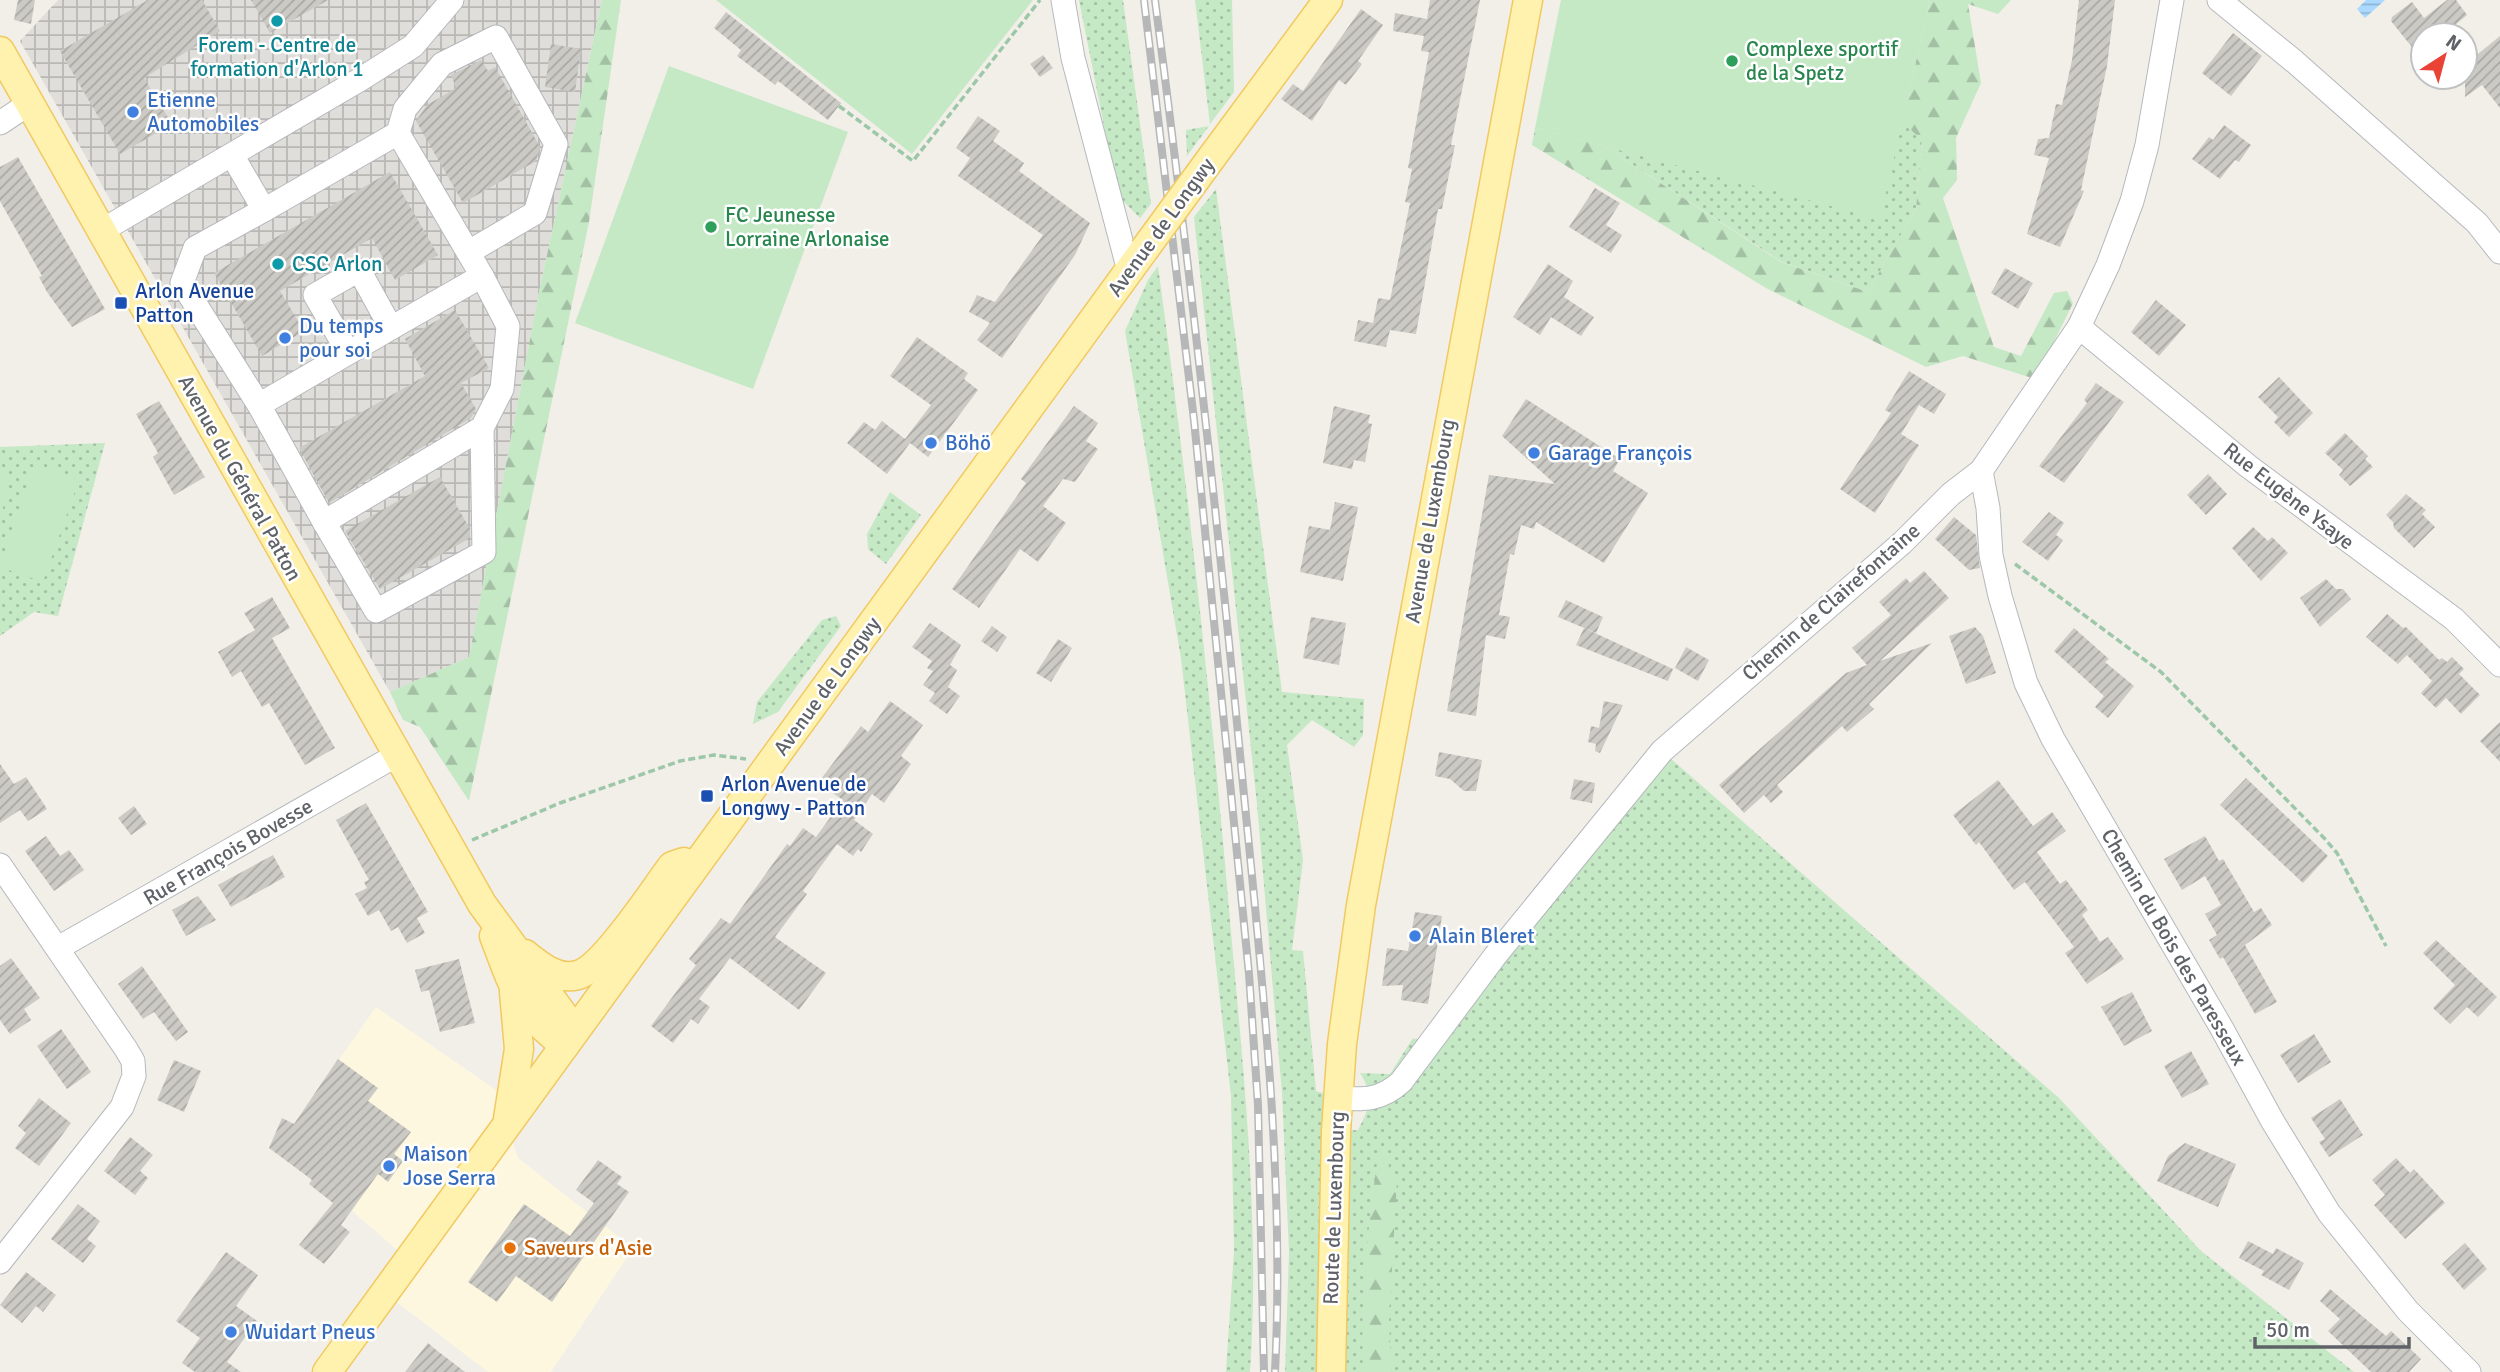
<svg xmlns="http://www.w3.org/2000/svg" width="2500" height="1372" viewBox="0 0 2500 1372" font-family="Signika,sans-serif">
	<style>
		.commercial { fill: #fef7e0 }
		.industrial { fill: url(#industrial-grid) }
		.green { fill: url(#green-dots) }
		.forest { fill: url(#forest-firs) }
		.pitch { fill: #c5e8c5 }
		.water { fill: url(#water-rules) }
		.building { fill: url(#building-hatch) }
		.lines { fill: none; stroke-linecap: round; stroke-linejoin: round }
		.minor-casing { stroke: #b5b8bc; stroke-width: 25 }
		.major-casing { stroke: #f2c960; stroke-width: 31 }
		.path { stroke: #9cc7a9; stroke-width: 3.5; stroke-dasharray: 7 3.5; stroke-linecap: butt }
		.minor { stroke: #fff; stroke-width: 23 }
		.major { stroke: #fff2af; stroke-width: 28 }
		.rail-casing { stroke: #b6b7b8; stroke-width: 8 }
		.rail { stroke: #fff; stroke-width: 5; stroke-dasharray: 16; stroke-linecap: butt }
		.major-bridge-casing { stroke: #f2c960; stroke-width: 31; stroke-linecap: butt }
		.major-bridge { stroke: #fff2af; stroke-width: 28 }
		.culture-dot { fill: #0f9aa8; stroke: #fff; stroke-width: 2.5 }
		.leisure-dot { fill: #2e9e5b; stroke: #fff; stroke-width: 2.5 }
		.shop-dot { fill: #3f7fe0; stroke: #fff; stroke-width: 2.5 }
		.transit-dot { fill: #1a4fb4; stroke: #fff; stroke-width: 2.5 }
		.food-dot { fill: #e8710a; stroke: #fff; stroke-width: 2.5 }
		.labels { text-anchor: middle; stroke-width: 5; stroke-linejoin: round; paint-order: stroke }
		.culture-label { font-size: 21px; fill: #0d838f; stroke: #fff }
		.leisure-label { font-size: 21px; fill: #27864d; stroke: #fff; text-anchor: start }
		.shop-label { font-size: 21px; fill: #366cbe; stroke: #fff; text-anchor: start }
		.street-label { font-size: 21px; fill: #5f6368; stroke: #fff }
		.transit-label { font-size: 21px; fill: #164399; stroke: #fff; text-anchor: start }
		.food-label { font-size: 21px; fill: #c56008; stroke: #fff; text-anchor: start }
	</style>
	<defs>
		<pattern id="industrial-grid" width="8" height="8" patternUnits="userSpaceOnUse" patternTransform="scale(1.75)"><rect width="8" height="8" fill="#e0deda"/><path d="M0 4h8M4 0v8" fill="none" stroke="#b9b8b5"/></pattern>
		<pattern id="green-dots" width="8" height="8" patternUnits="userSpaceOnUse" patternTransform="scale(1.75)"><rect width="8" height="8" fill="#c5e8c5"/><path d="M2 2h.1M6 6h.1" fill="none" stroke="#a3c0a4" stroke-width="1.8" stroke-linecap="round"/></pattern>
		<pattern id="forest-firs" width="22" height="20" patternUnits="userSpaceOnUse" patternTransform="scale(1.75)"><rect width="22" height="20" fill="#c5e8c5"/><path d="M5 1l3.5 6h-7zM16 11l3.5 6h-7z" fill="#a3c0a4"/></pattern>
		<pattern id="water-rules" width="6" height="5" patternUnits="userSpaceOnUse" patternTransform="scale(1.75)"><rect width="6" height="5" fill="#aadaff"/><path d="M0 2.5h6" fill="none" stroke="#8eb4d2"/></pattern>
		<pattern id="building-hatch" width="6" height="6" patternUnits="userSpaceOnUse" patternTransform="scale(1.75)"><rect width="6" height="6" fill="#cccac5"/><path d="M-1 1l2-2M0 6l6-6M5 7l2-2" fill="none" stroke="#a9a8a4"/></pattern>
	</defs>
	<rect width="100%" height="100%" fill="#f1efe8"/>
	<polygon class="commercial" points="376,1007 496,1090 518,1158 633,1248 551,1372 488,1372 385,1293 409,1260 352,1211 356,1205 311,1172 307,1177 274,1152"/>
	<polygon class="industrial" points="58,0 602,0 539,292 469,657 390,692 20,41"/>
	<g class="green">
		<polygon points="1079,0 1123,0 1151,204 1140,218 1118,196"/>
		<polygon points="1195,0 1232,0 1234,92 1210,124"/>
		<polygon points="1902,122 1922,140 1916,208 1868,292 1782,262 1604,146 1879,218"/>
		<polygon points="1209,126 1187,156 1186,130"/>
		<path d="M 1216,189 L 1282,692 L 1364,699 L 1363,735 L 1354,747 L 1312,720 L 1287,745 L 1303,860 L 1292,950 L 1303,951 L 1316,1091 L 1338,1098 L 1336,1131 L 1358,1130 C 1370,1108 1374,1095 1360,1073 L 1390,1074 L 1413,1038 L 1420,1041 L 1662,751 L 2059,1098 L 2201,1251 L 2354,1372 L 1285,1372 L 1289,1252 L 1282,1093 L 1257,804 L 1194,217 Z"/>
		<path d="M 1158,266 C 1188,487 1212,709 1231,932 C 1244,1077 1260,1226 1250,1372 L 1226,1372 L 1234,1251 L 1231,1096 L 1181,658 L 1125,331 L 1148,280 Z"/>
		<polygon points="105,443 58,616 34,612 0,636 0,447"/>
		<polygon points="890,492 921,515 886,564 868,549 867,534"/>
		<polygon points="836,616 841,626 778,712 753,724 757,702 822,620"/>
	</g>
	<g class="forest">
		<polygon points="602,0 621,0 589,222 469,801 420,727 403,720 390,692 469,657 539,292"/>
		<polygon points="1930,0 2011,0 1998,14 1968,4 1981,83 1956,138 1957,180 1943,198 1994,347 2021,356 2054,293 2067,291 2073,303 2041,368 2032,378 1963,356 1926,367 1766,288 1532,145 1535,128 1604,146 1781,262 1868,292 1916,208 1922,140 1902,122"/>
		<path d="M 1379,1149 L 1397,1179 L 1389,1322 L 1392,1372 L 1363,1372 C 1360,1297 1368,1224 1379,1149 Z"/>
	</g>
	<g class="pitch">
		<polygon points="716,0 1033,0 912,154"/>
		<polygon points="1561,0 1930,0 1880,219 1535,128"/>
		<polygon points="669,66 848,132 753,389 575,323"/>
		<polygon points="35,464 79,480 43,582 0,567"/>
		<polygon points="0,477 10,479 0,521"/>
	</g>
	<polygon class="water" points="2366,0 2385,0 2365,18 2357,9"/>
	<g class="building">
		<polygon points="18,0 35,0 31,24 14,20"/>
		<polygon points="148,0 202,0 220,31 144,78 172,124 120,154 60,51"/>
		<polygon points="251,0 328,0 270,33"/>
		<polygon points="1430,0 1480,0 1451,145 1455,145 1442,209 1438,209 1416,334 1390,330 1386,347 1354,341 1358,320 1373,323 1378,298 1390,300 1410,203 1405,202 1412,169 1408,168 1429,52 1421,51 1424,36 1393,31 1395,13 1427,19"/>
		<polygon points="2079,0 2115,0 2107,66 2081,190 2084,191 2060,247 2027,234 2049,158 2034,155 2038,139 2049,138 2056,104 2062,105 2072,60"/>
		<polygon points="2447,0 2456,0 2467,15 2443,35 2423,35 2423,61 2391,21 2392,17 2412,2 2424,18"/>
		<polygon points="1361,9 1383,25 1358,61 1362,64 1346,85 1339,80 1312,121 1281,99 1293,84 1303,91"/>
		<polygon points="726,12 841,103 828,120 778,81 775,85 737,56 741,50 714,28"/>
		<polygon points="2233,33 2262,56 2231,96 2202,73"/>
		<polygon points="2500,36 2500,108 2482,85 2465,97 2465,39 2478,54"/>
		<polygon points="551,44 581,49 575,92 545,87"/>
		<polygon points="1043,55 1053,68 1040,77 1030,64"/>
		<polygon points="481,60 488,71 495,67 540,147 536,161 463,203 416,121 427,105 456,88 451,75"/>
		<polygon points="978,116 1000,131 993,141 1024,163 1019,171 1090,223 1075,255 1002,358 977,340 990,323 969,312 977,295 995,302 1043,235 958,176 970,158 956,148"/>
		<polygon points="2224,125 2251,145 2239,162 2235,160 2220,179 2192,159 2209,137 2213,140"/>
		<polygon points="18,157 105,309 72,327 47,292 39,277 42,276 0,201 0,167"/>
		<polygon points="390,172 438,255 395,280 372,238 280,291 304,331 262,356 214,273"/>
		<polygon points="1595,188 1620,203 1606,225 1622,235 1611,253 1569,227"/>
		<polygon points="1548,264 1573,281 1564,297 1594,317 1581,336 1551,317 1540,335 1513,317"/>
		<polygon points="2005,268 2033,283 2018,309 1991,293"/>
		<polygon points="2156,300 2186,325 2159,356 2131,332"/>
		<polygon points="455,310 489,368 461,383 476,409 471,418 329,503 299,448 425,376 405,339"/>
		<polygon points="917,337 968,373 964,379 978,390 928,457 910,443 887,474 847,443 864,422 875,430 882,421 905,439 931,405 890,376"/>
		<polygon points="1909,371 1946,394 1934,414 1919,405 1901,434 1919,445 1875,513 1840,489 1891,413 1885,410"/>
		<polygon points="2279,377 2313,413 2289,437 2274,422 2278,417 2258,397"/>
		<polygon points="2096,383 2124,402 2064,483 2039,466 2087,403 2084,400"/>
		<polygon points="1526,399 1620,459 1613,471 1648,493 1604,563 1536,522 1534,529 1521,525 1514,555 1510,554 1499,615 1510,617 1505,639 1486,635 1476,716 1447,711 1489,475 1555,484 1502,436"/>
		<polygon points="159,401 205,477 174,495 153,457 158,453 136,414"/>
		<polygon points="1074,406 1098,423 1086,441 1098,449 1075,482 1063,479 1043,506 1066,523 1038,562 1020,549 979,608 952,589 1026,483 1021,479"/>
		<polygon points="1334,406 1370,415 1368,423 1372,424 1365,462 1354,460 1352,469 1323,463"/>
		<polygon points="2345,433 2368,456 2365,459 2373,467 2350,486 2339,475 2343,470 2325,453"/>
		<polygon points="2208,474 2227,494 2206,515 2187,495"/>
		<polygon points="440,477 470,529 470,538 380,589 345,531"/>
		<polygon points="2406,494 2426,510 2422,514 2435,527 2414,548 2394,528 2393,522 2386,515"/>
		<polygon points="1335,502 1358,507 1343,581 1300,572 1309,526 1330,530"/>
		<polygon points="2049,512 2064,523 2056,535 2063,540 2048,561 2022,542"/>
		<polygon points="1954,517 1976,535 1980,568 1969,570 1935,539"/>
		<polygon points="2253,527 2268,541 2272,537 2288,553 2261,581 2232,548"/>
		<polygon points="1924,571 1949,598 1880,661 1932,643 1869,704 1874,709 1847,732 1842,726 1777,785 1783,792 1771,803 1764,795 1744,813 1719,785 1846,673 1867,665 1852,648 1891,615 1879,602 1906,578 1910,583"/>
		<polygon points="2326,579 2336,589 2343,589 2351,599 2320,627 2300,598"/>
		<polygon points="272,597 290,628 272,638 335,748 305,765 269,703 262,707 241,671 232,677 218,652 255,630 244,613"/>
		<polygon points="1566,600 1603,617 1596,633 1558,617"/>
		<polygon points="2387,614 2403,628 2406,627 2439,660 2442,658 2447,662 2452,657 2464,669 2459,674 2480,695 2461,714 2446,698 2436,708 2421,693 2432,681 2407,655 2398,664 2366,637"/>
		<polygon points="1311,617 1346,623 1339,665 1303,658"/>
		<polygon points="930,623 961,645 950,665 957,670 948,687 960,696 947,714 929,701 935,693 923,685 933,671 927,668 932,661 912,647"/>
		<polygon points="992,626 1007,637 997,652 981,641"/>
		<polygon points="1975,627 1983,636 1996,673 1966,684 1949,636"/>
		<polygon points="1584,628 1673,669 1668,681 1576,645"/>
		<polygon points="2074,628 2109,659 2105,662 2134,686 2108,718 2095,707 2104,696 2054,651"/>
		<polygon points="1058,639 1072,648 1051,682 1036,673"/>
		<polygon points="1686,647 1709,660 1698,681 1675,668"/>
		<polygon points="890,701 923,725 901,756 911,764 884,803 872,794 854,820 873,834 861,852 858,849 853,856 837,844 803,891 807,894 775,937 826,973 799,1010 730,958 699,999 710,1007 698,1024 691,1019 673,1043 651,1026 696,965 689,959 721,918 730,924 787,844 790,846 803,828 816,837 843,800 818,783 861,726 868,732"/>
		<polygon points="1604,701 1623,705 1600,753 1595,751 1596,744 1588,742 1591,726 1599,728"/>
		<polygon points="2500,722 2500,762 2480,741"/>
		<polygon points="1439,752 1482,760 1476,791 1464,791 1450,779 1435,776"/>
		<polygon points="0,764 14,784 26,777 47,809 28,821 20,810 0,823"/>
		<polygon points="2246,778 2328,856 2303,883 2220,805"/>
		<polygon points="1574,779 1595,783 1592,803 1570,799"/>
		<polygon points="1998,780 2033,826 2052,812 2066,831 2037,852 2060,884 2066,880 2088,910 2082,915 2100,942 2108,937 2124,959 2087,984 2065,953 2074,947 2025,882 2014,890 1979,842 1976,845 1953,815"/>
		<polygon points="366,803 428,912 417,918 425,933 407,943 398,927 391,931 379,910 368,916 355,894 367,888 364,882 369,880 336,820"/>
		<polygon points="134,806 147,824 131,835 118,818"/>
		<polygon points="46,836 60,856 69,850 84,870 54,891 25,851"/>
		<polygon points="2205,836 2219,861 2223,859 2254,912 2261,908 2272,925 2245,945 2277,1002 2255,1014 2223,957 2220,959 2209,940 2217,935 2205,914 2221,905 2205,876 2182,890 2164,859"/>
		<polygon points="273,855 285,877 231,907 218,885"/>
		<polygon points="198,896 216,920 186,936 172,910"/>
		<polygon points="1415,912 1442,916 1428,1004 1401,1000 1403,985 1382,986 1387,948 1408,951"/>
		<polygon points="2436,940 2497,997 2478,1017 2467,1007 2450,1024 2433,1008 2455,985 2423,953"/>
		<polygon points="11,958 40,998 24,1009 31,1020 10,1034 0,1020 0,966"/>
		<polygon points="459,959 475,1023 440,1032 429,990 421,992 415,970"/>
		<polygon points="142,966 188,1032 176,1041 154,1012 143,1019 118,984"/>
		<polygon points="2132,992 2152,1031 2124,1046 2101,1007"/>
		<polygon points="61,1029 91,1072 67,1089 37,1046"/>
		<polygon points="2314,1034 2331,1062 2298,1083 2280,1055"/>
		<polygon points="2191,1051 2209,1084 2182,1098 2164,1066"/>
		<polygon points="338,1059 378,1088 368,1101 411,1132 394,1154 403,1161 388,1182 378,1174 341,1225 350,1232 324,1264 299,1245 333,1203 309,1184 312,1180 269,1148 282,1118 294,1124"/>
		<polygon points="174,1060 201,1071 184,1112 157,1100"/>
		<polygon points="39,1098 71,1123 39,1166 15,1148 26,1133 18,1126"/>
		<polygon points="2340,1099 2363,1135 2329,1157 2319,1142 2325,1139 2311,1118"/>
		<polygon points="130,1137 153,1155 140,1171 148,1178 135,1195 104,1171"/>
		<polygon points="2185,1143 2236,1164 2218,1207 2157,1181 2168,1156"/>
		<polygon points="2396,1158 2410,1173 2414,1169 2445,1203 2405,1239 2374,1205 2385,1195 2372,1180"/>
		<polygon points="598,1160 622,1177 617,1184 629,1192 552,1302 516,1276 497,1302 468,1282 524,1204 570,1236 594,1203 576,1190"/>
		<polygon points="78,1204 100,1221 87,1239 96,1246 83,1263 51,1239"/>
		<polygon points="2248,1241 2273,1254 2276,1248 2304,1263 2289,1290 2261,1275 2264,1271 2239,1258"/>
		<polygon points="2465,1243 2487,1269 2464,1290 2442,1264"/>
		<polygon points="226,1252 258,1275 236,1306 257,1321 227,1362 241,1372 195,1372 182,1363 200,1338 176,1321"/>
		<polygon points="26,1272 56,1295 43,1312 36,1306 22,1323 0,1305"/>
		<polygon points="2330,1289 2386,1336 2391,1331 2421,1359 2409,1372 2371,1372 2328,1331 2340,1319 2320,1301"/>
		<polygon points="428,1343 435,1349 465,1372 405,1372"/>
	</g>
	<g class="lines">
		<g class="minor-casing">
			<g id="minor">
				<polyline points="1063,0 1073,58 1129,271"/>
				<polyline points="2219,0 2295,62 2477,223 2500,252"/>
				<polyline points="0,123 30,103"/>
				<polyline points="398,133 405,109 442,64 496,37 556,144 535,213 469,252"/>
				<polyline points="232,155 264,210 195,248 182,283 259,405 391,328 359,270 315,295 348,352"/>
				<polyline points="264,210 398,133 482,276 391,328"/>
				<polyline points="101,231 361,79 413,46 452,0"/>
				<polyline points="2079,327 2248,466 2454,619 2500,665"/>
				<polyline points="259,405 324,522 482,428 502,389 508,326 482,276"/>
				<polyline points="1981,471 1988,508 1991,555 2000,596 2026,683 2053,739 2221,1027 2273,1122 2329,1213 2408,1311 2469,1372"/>
				<polyline points="324,522 376,611 484,552 482,428"/>
				<polyline points="0,865 126,1049 133,1061 134,1076 122,1107 0,1262"/>
				<polyline points="58,948 397,755"/>
				<path d="M 1338,1098 C 1365,1100 1381,1100 1401,1082 L 1495,956 L 1662,751 L 1902,543 L 1951,494 L 1981,471 L 2079,327 L 2108,265 L 2132,201 L 2147,145 L 2172,0"/>
			</g>
		</g>
		<g class="major-casing">
			<g id="major">
				<polyline points="0,51 482,904 575,1031"/>
				<polyline points="1212,157 1328,0"/>
				<path d="M 494,936 C 513,986 520,1013 565,1045"/>
				<path d="M 525,954 C 539,965 557,981 578,975 C 604,968 654,890 672,866 L 684,862"/>
				<polyline points="508,1119 519,1049 514,992"/>
				<polyline points="327,1372 1144,250"/>
				<polyline points="1331,1372 1336,1131 1342,1044 1361,905 1528,0"/>
			</g>
		</g>
		<g class="path">
			<polyline points="839,106 913,161 1040,0"/>
			<polyline points="2015,564 2161,672 2325,839 2337,853 2386,946"/>
			<polyline points="472,840 560,803 680,761 714,755 746,759"/>
		</g>
		<use href="#minor" class="minor"/>
		<use href="#major" class="major"/>
		<g class="rail-casing">
			<g id="rail">
				<polyline points="1144,0 1194,420 1249,974 1258,1105 1264,1372"/>
				<path d="M 1155,0 C 1189,261 1218,523 1243,785 C 1262,979 1285,1177 1275,1372"/>
			</g>
		</g>
		<use href="#rail" class="rail"/>
		<g class="major-bridge-casing">
			<polyline id="major-bridge" points="1144,250 1212,157"/>
		</g>
		<use href="#major-bridge" class="major-bridge"/>
	</g>
	<g class="culture-dot">
		<circle cx="277" cy="21" r="7"/>
		<circle cx="278" cy="264" r="7"/>
	</g>
	<g class="leisure-dot">
		<circle cx="1732" cy="61" r="7"/>
		<circle cx="711" cy="227" r="7"/>
	</g>
	<g class="shop-dot">
		<circle cx="133" cy="112" r="7"/>
		<circle cx="285" cy="338" r="7"/>
		<circle cx="931" cy="443" r="7"/>
		<circle cx="1534" cy="453" r="7"/>
		<circle cx="1415" cy="936" r="7"/>
		<circle cx="389" cy="1166" r="7"/>
		<circle cx="231" cy="1332" r="7"/>
	</g>
	<g class="transit-dot">
		<rect x="114" y="296" width="14" height="14" rx="3.5"/>
		<rect x="700" y="789" width="14" height="14" rx="3.5"/>
	</g>
	<circle class="food-dot" cx="510" cy="1248" r="7"/>
	<g class="labels">
		<g class="culture-label">
			<text x="277" y="52">Forem - Centre de<tspan x="277" dy="24">formation d'Arlon 1</tspan></text>
			<text x="292" y="271" text-anchor="start">CSC Arlon</text>
		</g>
		<g class="leisure-label">
			<text x="1746" y="56">Complexe sportif<tspan x="1746" dy="24">de la Spetz</tspan></text>
			<text x="725" y="222">FC Jeunesse<tspan x="725" dy="24">Lorraine Arlonaise</tspan></text>
		</g>
		<g class="shop-label">
			<text x="147" y="107">Etienne<tspan x="147" dy="24">Automobiles</tspan></text>
			<text x="299" y="333">Du temps<tspan x="299" dy="24">pour soi</tspan></text>
			<text x="945" y="450">Böhö</text>
			<text x="1548" y="460">Garage François</text>
			<text x="1429" y="943">Alain Bleret</text>
			<text x="403" y="1161">Maison<tspan x="403" dy="24">Jose Serra</tspan></text>
			<text x="245" y="1339">Wuidart Pneus</text>
		</g>
		<g class="street-label">
			<text transform="translate(1161 227) rotate(-54)" y="7">Avenue de Longwy</text>
			<text transform="translate(240 478) rotate(61)" y="7">Avenue du Général Patton</text>
			<text transform="translate(2289 496) rotate(38)" y="7">Rue Eugène Ysaye</text>
			<text transform="translate(1430 521) rotate(-80)" y="7">Avenue de Luxembourg</text>
			<text transform="translate(1831 602) rotate(-41)" y="7">Chemin de Clairefontaine</text>
			<text transform="translate(827 686) rotate(-54)" y="7">Avenue de Longwy</text>
			<text transform="translate(228 852) rotate(-30)" y="7">Rue François Bovesse</text>
			<text transform="translate(2174 947) rotate(60)" y="7">Chemin du Bois des Paresseux</text>
			<text transform="translate(1334 1208) rotate(-88)" y="7">Route de Luxembourg</text>
		</g>
		<g class="transit-label">
			<text x="135" y="298">Arlon Avenue<tspan x="135" dy="24">Patton</tspan></text>
			<text x="721" y="791">Arlon Avenue de<tspan x="721" dy="24">Longwy - Patton</tspan></text>
		</g>
		<g class="food-label">
			<text x="524" y="1255">Saveurs d'Asie</text>
		</g>
	</g>
	<g transform="translate(2444 56) rotate(36)"><circle r="33" fill="#ffffff" stroke="#bfc1c3" stroke-width="2"/>
	<path d="M0-5L12 26L0 18L-12 26Z" fill="#ea4335"/>
	<text y="-10" font-size="19" font-weight="bold" text-anchor="middle" fill="#5f6368">N</text>
	</g>
	<path d="M2255 1337v10h154v-10" fill="none" stroke="#5f6368" stroke-width="3.5"/>
	<text x="2266" y="1337" font-size="21" fill="#5f6368" stroke="#ffffff" stroke-width="5" paint-order="stroke">50 m</text>
</svg>
